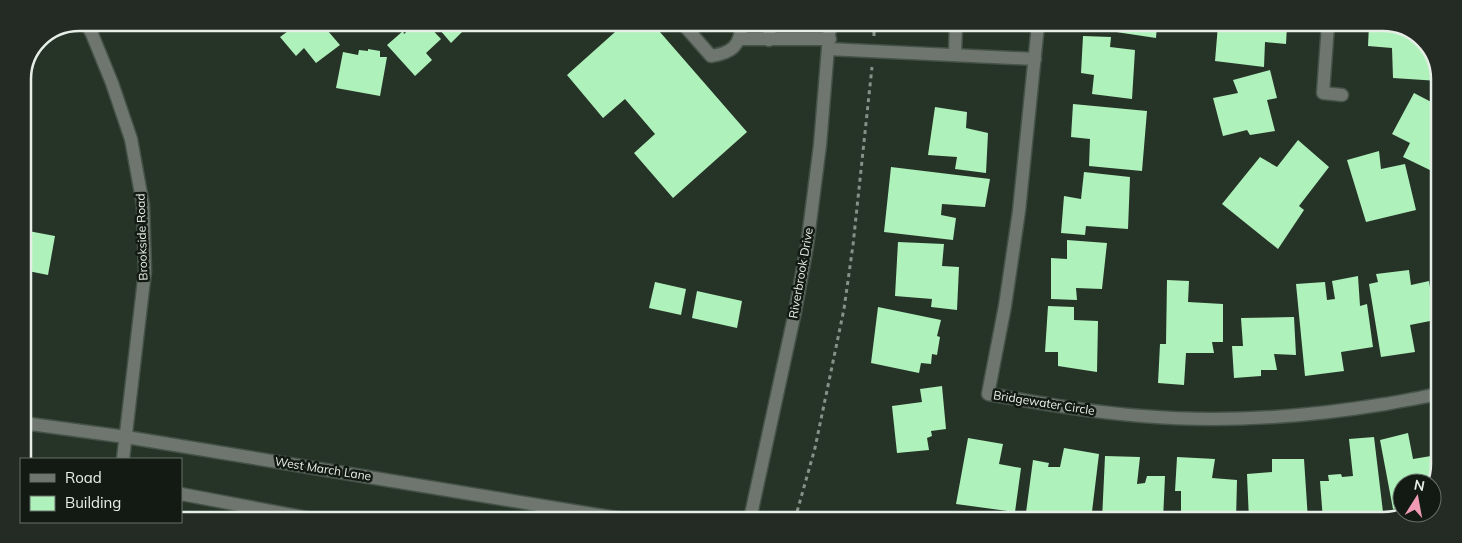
<svg xmlns="http://www.w3.org/2000/svg" width="1462" height="543" viewBox="0 0 1462 543" font-family="Mulish,sans-serif">
	<style>
		.building { fill: #aff1ba }
		.lines { fill: none; stroke-linecap: round; stroke-linejoin: round }
		.minor-casing { stroke: #455247; stroke-width: 15 }
		.path { stroke: #869187; stroke-width: 3; stroke-dasharray: 4 4; stroke-linecap: butt }
		.minor { stroke: #6e766f; stroke-width: 12 }
		.labels { text-anchor: middle; stroke-width: 5; stroke-linejoin: round; paint-order: stroke }
		.street-label { font-size: 12px; fill: #e6efe7; stroke: #131a14 }
		.rim { fill: none; stroke: #e6efe7; stroke-width: 2.5 }
	</style>
	<rect width="100%" height="100%" fill="#263428"/>
	<g class="building">
		<polygon points="273,23 293,23 281,32"/>
		<polygon points="299,23 321,23 340,45 316,63 304,48 296,56 280,37"/>
		<polygon points="417,23 426,23 441,39 426,53 432,60 415,76 387,45 403,31 404,34"/>
		<polygon points="434,23 471,23 451,43"/>
		<polygon points="624,24 653,24 747,132 673,198 634,153 655,134 625,99 603,118 567,75"/>
		<polygon points="1084,25 1157,25 1156,38 1083,27"/>
		<polygon points="1218,25 1287,25 1286,44 1265,42 1264,67 1215,61"/>
		<polygon points="1369,25 1401,25 1428,44 1439,75 1439,81 1393,78 1392,48 1368,46"/>
		<polygon points="1083,36 1111,37 1110,47 1135,50 1132,99 1092,94 1094,75 1081,73"/>
		<polygon points="368,49 380,51 380,57 387,57 380,96 336,88 343,52 358,55 359,50 368,51"/>
		<polygon points="1270,70 1277,98 1267,100 1275,131 1250,135 1247,130 1223,136 1213,98 1238,93 1233,80"/>
		<polygon points="1414,93 1437,105 1431,117 1439,121 1439,161 1434,172 1403,157 1410,143 1392,134"/>
		<polygon points="1073,104 1147,111 1142,171 1089,166 1090,139 1071,137"/>
		<polygon points="935,107 967,112 966,128 988,133 986,173 955,169 957,157 928,155"/>
		<polygon points="1298,140 1329,167 1299,206 1304,210 1278,249 1222,204 1260,157 1277,167"/>
		<polygon points="1379,151 1381,169 1405,164 1416,210 1366,222 1347,160"/>
		<polygon points="891,167 990,179 985,207 942,204 941,215 956,218 953,240 884,232"/>
		<polygon points="1084,172 1130,177 1128,229 1086,226 1085,235 1061,233 1064,196 1081,199"/>
		<polygon points="23,230 55,236 48,275 23,270"/>
		<polygon points="1067,240 1107,243 1102,289 1076,288 1077,300 1051,299 1051,258 1067,259"/>
		<polygon points="898,242 944,244 942,266 959,267 957,310 931,307 932,299 895,296"/>
		<polygon points="1409,270 1411,285 1429,281 1435,320 1410,325 1415,352 1381,357 1369,284 1378,282 1376,274"/>
		<polygon points="1358,276 1360,306 1367,304 1373,347 1341,352 1344,371 1305,376 1296,284 1325,282 1327,300 1335,299 1332,281"/>
		<polygon points="1167,280 1189,281 1188,302 1223,304 1223,342 1212,342 1214,353 1186,353 1184,385 1158,383 1160,344 1166,344"/>
		<polygon points="655,282 686,289 681,315 649,308"/>
		<polygon points="697,291 742,301 737,328 692,318"/>
		<polygon points="1048,306 1074,307 1074,320 1098,321 1097,372 1058,366 1058,352 1045,352"/>
		<polygon points="878,307 941,320 937,336 940,337 937,355 932,354 931,364 921,363 919,373 871,363"/>
		<polygon points="1294,317 1296,355 1274,354 1277,370 1261,370 1261,376 1234,378 1232,346 1243,346 1241,318"/>
		<polygon points="942,386 946,429 931,431 932,436 927,438 929,450 897,453 892,406 922,402 920,389"/>
		<polygon points="1408,433 1413,459 1437,455 1437,482 1432,488 1432,483 1402,483 1402,507 1393,509 1380,440"/>
		<polygon points="1374,437 1383,512 1345,518 1346,520 1323,520 1320,481 1329,481 1328,475 1341,474 1342,477 1353,476 1349,439"/>
		<polygon points="968,438 1003,444 999,464 1021,468 1015,512 956,504"/>
		<polygon points="1064,448 1099,454 1091,520 1054,516 1054,520 1025,520 1033,460 1049,463 1048,467 1060,467"/>
		<polygon points="1105,456 1140,457 1137,484 1145,483 1147,476 1165,476 1163,520 1102,520"/>
		<polygon points="1177,457 1215,459 1212,478 1237,480 1236,520 1181,520 1181,491 1175,491"/>
		<polygon points="1272,459 1304,459 1308,520 1249,520 1247,474 1272,472"/>
	</g>
	<g class="lines">
		<g class="minor-casing">
			<g id="minor">
				<polyline points="86,23 92,34 112,83 131,139 143,205 145,271 123,459"/>
				<path d="M 683,24 L 711,56 C 732,53 740,46 742,24"/>
				<path d="M 1038,25 L 1019,211 L 1005,306 L 988,394 C 1039,403 1090,412 1142,416 C 1222,423 1306,417 1385,404 C 1402,401 1420,398 1437,394"/>
				<polyline points="1328,25 1323,93 1342,95"/>
				<polyline points="741,39 830,39"/>
				<polyline points="769,40 770,24"/>
				<polyline points="828,49 1035,59"/>
				<polyline points="955,54 956,24"/>
				<polyline points="23,423 126,437 623,519"/>
				<polyline points="181,494 308,518"/>
				<polyline points="750,519 795,312 807,246 820,145 830,24"/>
			</g>
		</g>
		<g class="path">
			<polyline points="874,36 874,24"/>
			<polyline points="795,519 815,448 844,309 853,245 872,67"/>
		</g>
		<use href="#minor" class="minor"/>
	</g>
	<g class="labels">
		<g class="street-label">
			<text transform="translate(142 237) rotate(-92)" y="4">Brookside Road</text>
			<text transform="translate(801 273) rotate(-80)" y="4">Riverbrook Drive</text>
			<text transform="translate(1044 403) rotate(9)" y="4">Bridgewater Circle</text>
			<text transform="translate(323 469) rotate(9)" y="4">West March Lane</text>
		</g>
	</g>
	<path d="M0 0H1462V543H0ZM79 31H1383A48 48 0 0 1 1431 79V464A48 48 0 0 1 1383 512H79A48 48 0 0 1 31 464V79A48 48 0 0 1 79 31Z" fill="#242b25" fill-rule="evenodd"/>
	<path class="rim" d="M79 31H1383A48 48 0 0 1 1431 79V464A48 48 0 0 1 1383 512H79A48 48 0 0 1 31 464V79A48 48 0 0 1 79 31Z"/>
	<rect x="20" y="458" width="162" height="65" fill="#131a14" stroke="#676f68"/>
	<rect x="30" y="474" width="25" height="8" fill="#6e766f" stroke="#676f68"/>
	<text x="65" y="483" font-size="15" fill="#e6efe7">Road</text>
	<rect x="30" y="496" width="25" height="15" fill="#aff1ba" stroke="#676f68"/>
	<text x="65" y="508" font-size="15" fill="#e6efe7">Building</text>
	<g transform="translate(1417 498) rotate(11)"><circle r="24" fill="#131a14" stroke="#676f68"/>
	<path d="M0-4L9 19L0 12L-9 19Z" fill="#f09ab6"/>
	<text y="-8" font-size="14" font-weight="bold" text-anchor="middle" fill="#e6efe7">N</text>
	</g>
</svg>
